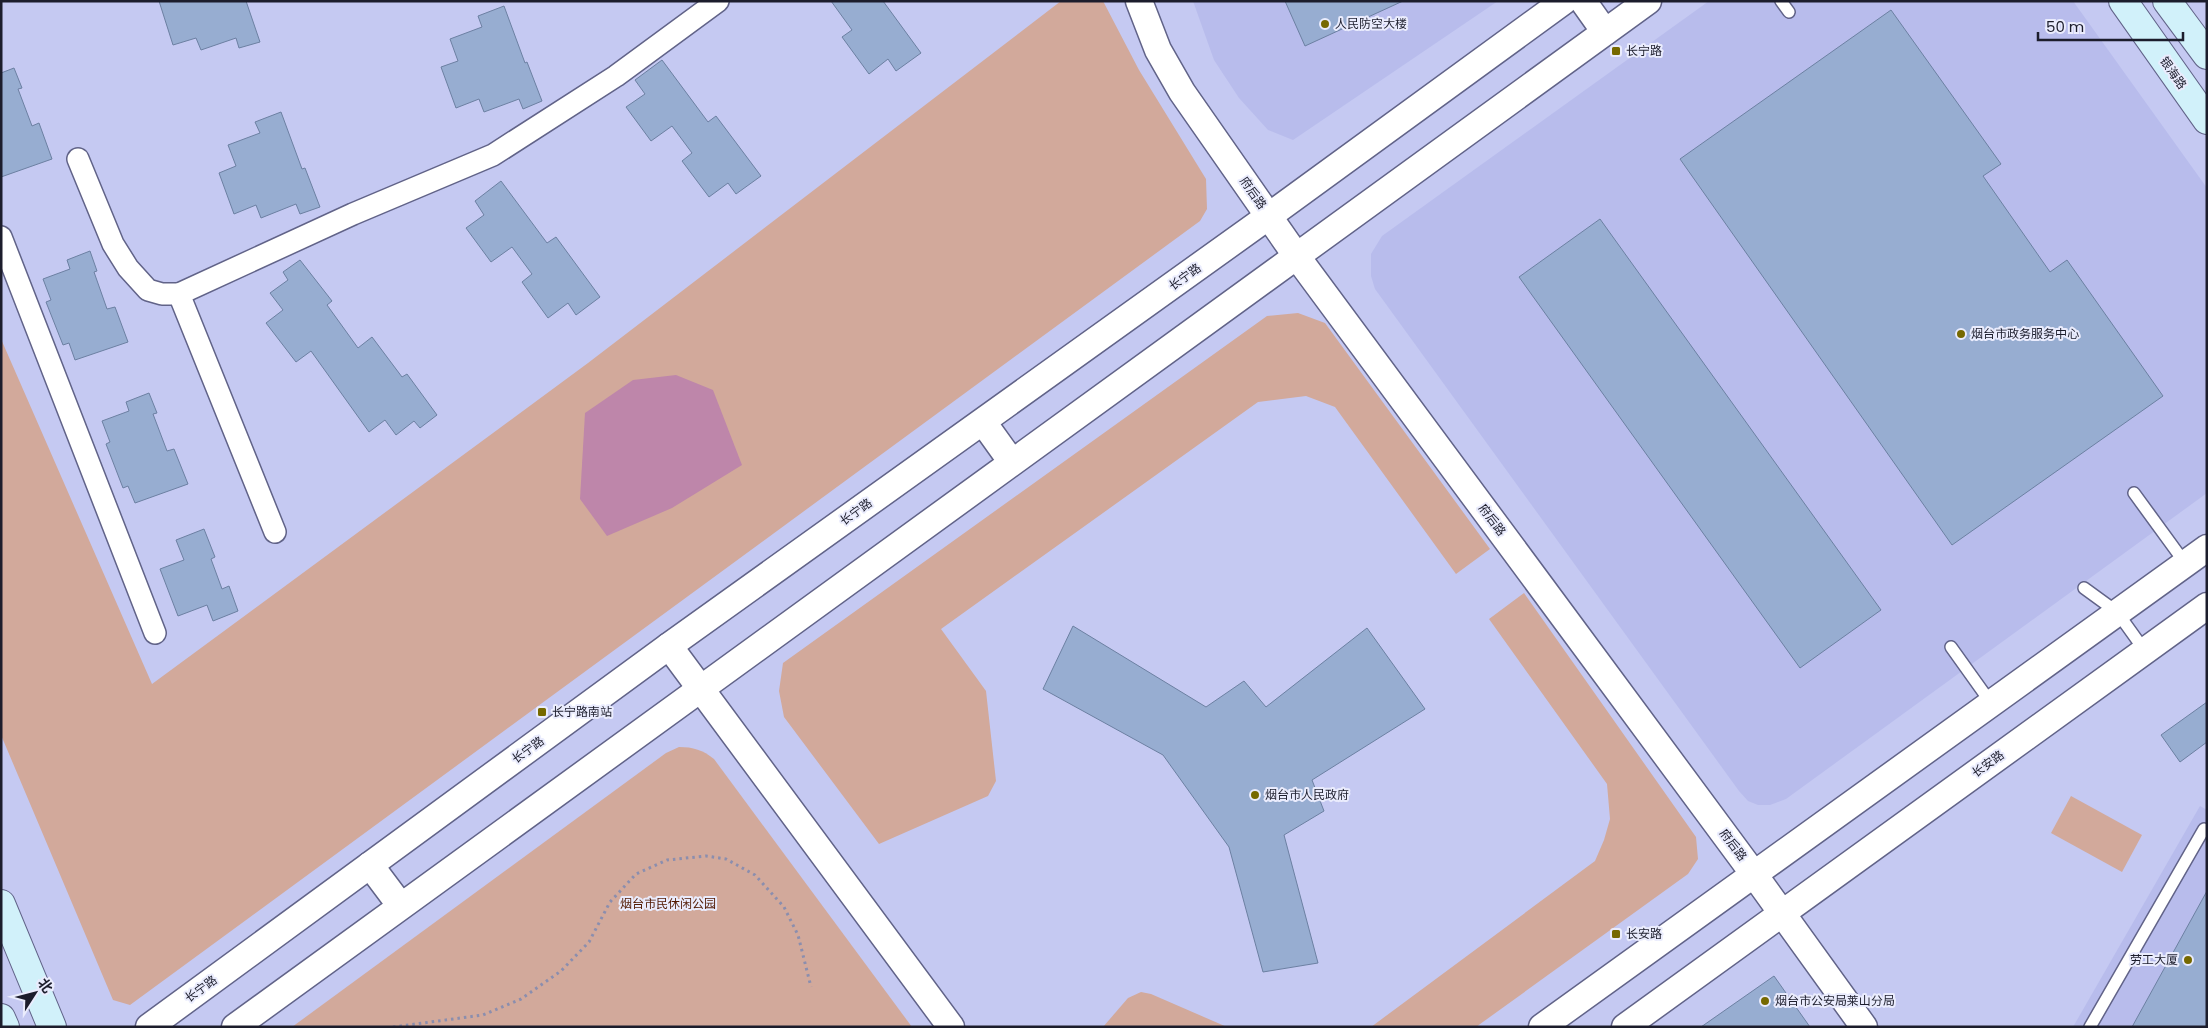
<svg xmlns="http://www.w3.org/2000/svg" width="2208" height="1028" viewBox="0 0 2208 1028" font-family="Poppins,'Noto Sans SC',sans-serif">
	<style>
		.built { fill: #b8bcec }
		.green { fill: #d2a99b }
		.water { fill: #be86aa }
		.building { fill: #97add1; stroke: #6c80a2 }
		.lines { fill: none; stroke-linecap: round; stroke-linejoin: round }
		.service-casing { stroke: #616388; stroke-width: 14 }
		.minor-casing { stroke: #616388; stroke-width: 24 }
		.tertiary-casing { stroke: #616388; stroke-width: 29 }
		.secondary-casing { stroke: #616388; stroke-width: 30 }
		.path { stroke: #8b8eae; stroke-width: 3; stroke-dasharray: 2.5 4; stroke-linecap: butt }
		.service { stroke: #fff; stroke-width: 11 }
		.minor { stroke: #fff; stroke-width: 21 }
		.tertiary { stroke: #fff; stroke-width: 26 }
		.secondary { stroke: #d1f1fa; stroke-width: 28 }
		.poi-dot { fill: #766900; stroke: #eaecfd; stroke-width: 2 }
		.labels { text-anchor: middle; stroke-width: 4; stroke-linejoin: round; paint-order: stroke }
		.poi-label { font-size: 12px; fill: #1c1d2c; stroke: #eaecfd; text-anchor: start }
		.street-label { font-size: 12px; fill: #1c1d2c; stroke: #eaecfd }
		.park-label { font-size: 12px; fill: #511800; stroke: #eaecfd }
	</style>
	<rect width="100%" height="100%" fill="#c5c9f2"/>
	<g class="built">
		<polygon points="1193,1 1498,1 1293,140 1268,130 1239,98 1214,60"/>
		<polygon points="1709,1 2073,1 2207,188 2207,493 1786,799 1770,805 1758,805 1748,801 1739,791 1375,289 1371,276 1371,254 1382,236"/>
		<polygon points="2200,806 2207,810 2207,1027 2073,1027"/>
	</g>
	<g class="green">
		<polygon points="1061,1 1103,1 1139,70 1206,179 1207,209 1200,221 130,1005 113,1000 1,735 1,339 152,684 588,363"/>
		<polygon points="1298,313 1325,323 1490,549 1456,574 1335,407 1306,396 1258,402 941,629 986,691 996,781 988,796 879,844 784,717 779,691 783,663 1267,316"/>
		<polygon points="1524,593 1696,837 1698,859 1688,874 1476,1027 1371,1027 1595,861 1604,840 1610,819 1607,784 1489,619"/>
		<path d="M 679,747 C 693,747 703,750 714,759 L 912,1027 L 292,1027 L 666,753 Z"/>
		<polygon points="2071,796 2142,835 2122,872 2051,833"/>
		<polygon points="1141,992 1151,994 1227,1027 1103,1027 1128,998"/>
	</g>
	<polygon class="water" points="676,375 713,390 742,465 672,508 607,536 580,499 585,413 633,380"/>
	<g class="building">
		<polygon points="159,1 246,1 260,42 239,48 236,38 201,50 196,38 173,45"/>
		<polygon points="831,1 883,1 921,53 896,71 888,59 869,74 842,37 852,30"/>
		<polygon points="1285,1 1403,1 1305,46"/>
		<polygon points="504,6 525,63 527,62 542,101 523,109 519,99 484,112 479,99 456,108 441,67 458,61 450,39 482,27 478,16"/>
		<polygon points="1891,10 2001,164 1983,176 2050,272 2067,260 2163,396 1952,545 1680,159"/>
		<polygon points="662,60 708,122 716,116 761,176 736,194 728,183 709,197 682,161 692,153 672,126 651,141 626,107 645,94 635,80"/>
		<polygon points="14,68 22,88 18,89 32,126 39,123 52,159 1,177 1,73"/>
		<polygon points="281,112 302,169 305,168 320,207 300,214 296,204 261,218 256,205 234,214 219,173 236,166 228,145 260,133 255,122"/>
		<polygon points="501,181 547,243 556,237 600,297 576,315 568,303 548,318 522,282 532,274 512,247 491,262 466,228 484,215 475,201"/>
		<polygon points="1600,219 1881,610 1800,668 1519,277"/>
		<polygon points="90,251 97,271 94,272 107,309 115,307 128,342 75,360 69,343 63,345 46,302 51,300 43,279 70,269 67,260"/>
		<polygon points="300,260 332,301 327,305 358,348 372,337 402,377 407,374 437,415 420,428 414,421 396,435 385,420 369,432 311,351 296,362 266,323 283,310 270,293 288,280 283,272"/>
		<polygon points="149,393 157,413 153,414 167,451 174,449 188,484 135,503 128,486 123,488 106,444 110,442 102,421 129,411 126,402"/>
		<polygon points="204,529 215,557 211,559 222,589 229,586 238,611 213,621 207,605 178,616 160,569 184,560 176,540"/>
		<polygon points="1073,626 1206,707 1244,681 1266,707 1367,628 1425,709 1312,780 1324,811 1284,835 1318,963 1263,972 1229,847 1163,755 1043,689"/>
		<polygon points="2207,702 2207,742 2180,762 2161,735"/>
		<polygon points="2207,891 2207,1027 2132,1027"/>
		<polygon points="1774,976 1810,1027 1701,1027"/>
	</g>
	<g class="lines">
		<g class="service-casing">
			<g id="service">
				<polyline points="1781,1 1789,12"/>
				<polyline points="2134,493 2185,563"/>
				<polyline points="2084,588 2117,612 2145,651"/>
				<polyline points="1951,647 1991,703"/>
				<polyline points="2090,1027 2204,829 2207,831"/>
			</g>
		</g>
		<g class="minor-casing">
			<g id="minor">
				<polyline points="78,159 113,244 128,268 148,290 162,294 179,294 275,532"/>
				<polyline points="1,237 155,633"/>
				<polyline points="179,294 353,214 493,155 616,76 718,1"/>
			</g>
		</g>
		<g class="tertiary-casing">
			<g id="tertiary">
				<polyline points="1139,1 1158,50 1182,92 1295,254 1753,873 1864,1027"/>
				<polyline points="1583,1 1605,32"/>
				<polyline points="983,422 1011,461"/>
				<polyline points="669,646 951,1027"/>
				<polyline points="370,865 400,905"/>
				<polyline points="149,1027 669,646 1269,216 1564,1"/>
				<path d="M 235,1027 C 704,682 1175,340 1648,1"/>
				<polyline points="1542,1027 2207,548"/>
				<polyline points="1625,1027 2207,606"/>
			</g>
		</g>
		<g class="secondary-casing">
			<g id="secondary">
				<polyline points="2123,1 2207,120"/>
				<polyline points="2167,1 2207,55"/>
				<polyline points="1,904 52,1027"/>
				<polyline points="1,1018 5,1027"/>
			</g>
		</g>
		<polyline class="path" points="393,1027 483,1015 521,999 561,971 589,942 610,902 636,874 667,860 706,856 726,859 755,875 784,907 798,935 811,987"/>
		<use href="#service" class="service"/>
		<use href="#minor" class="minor"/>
		<use href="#tertiary" class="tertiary"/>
		<use href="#secondary" class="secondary"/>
	</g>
	<g class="poi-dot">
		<circle cx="1325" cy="24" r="5"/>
		<rect x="1611" y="46" width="10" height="10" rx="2.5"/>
		<circle cx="1961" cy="334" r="5"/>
		<rect x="537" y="707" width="10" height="10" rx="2.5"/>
		<circle cx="1255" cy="795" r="5"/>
		<rect x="1611" y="929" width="10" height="10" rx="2.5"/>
		<circle cx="2188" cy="960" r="5"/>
		<circle cx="1765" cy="1001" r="5"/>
	</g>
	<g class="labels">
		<g class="poi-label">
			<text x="1335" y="28">人民防空大楼</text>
			<text x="1626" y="55">长宁路</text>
			<text x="1971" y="338">烟台市政务服务中心</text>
			<text x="552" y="716">长宁路南站</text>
			<text x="1265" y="799">烟台市人民政府</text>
			<text x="1626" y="938">长安路</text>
			<text x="2178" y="964" text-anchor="end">劳工大厦</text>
			<text x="1775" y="1005">烟台市公安局莱山分局</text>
		</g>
		<g class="street-label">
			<text transform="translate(2173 73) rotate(55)" y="4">银海路</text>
			<text transform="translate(1253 193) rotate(55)" y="4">府后路</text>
			<text transform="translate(1185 277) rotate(-36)" y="4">长宁路</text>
			<text transform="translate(856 512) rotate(-36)" y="4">长宁路</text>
			<text transform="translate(1492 520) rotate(53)" y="4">府后路</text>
			<text transform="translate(528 750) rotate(-36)" y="4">长宁路</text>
			<text transform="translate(1988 764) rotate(-36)" y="4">长安路</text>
			<text transform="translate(1733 845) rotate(53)" y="4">府后路</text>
			<text transform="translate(201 989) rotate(-36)" y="4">长宁路</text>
		</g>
		<g class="park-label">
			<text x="668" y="908">烟台市民休闲公园</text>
		</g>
	</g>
	<rect width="2208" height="1028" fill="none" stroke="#1c1d2c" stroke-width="5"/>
	<g transform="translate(35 993) rotate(54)" stroke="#eaecfd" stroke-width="4" paint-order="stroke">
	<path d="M0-4L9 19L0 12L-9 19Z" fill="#1c1d2c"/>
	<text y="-8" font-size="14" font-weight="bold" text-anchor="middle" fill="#1c1d2c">北</text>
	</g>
	<path d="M2038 32v8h145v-8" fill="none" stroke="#1c1d2c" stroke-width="2.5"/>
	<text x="2046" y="32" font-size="15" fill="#1c1d2c" stroke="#eaecfd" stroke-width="4" paint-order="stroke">50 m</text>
</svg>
